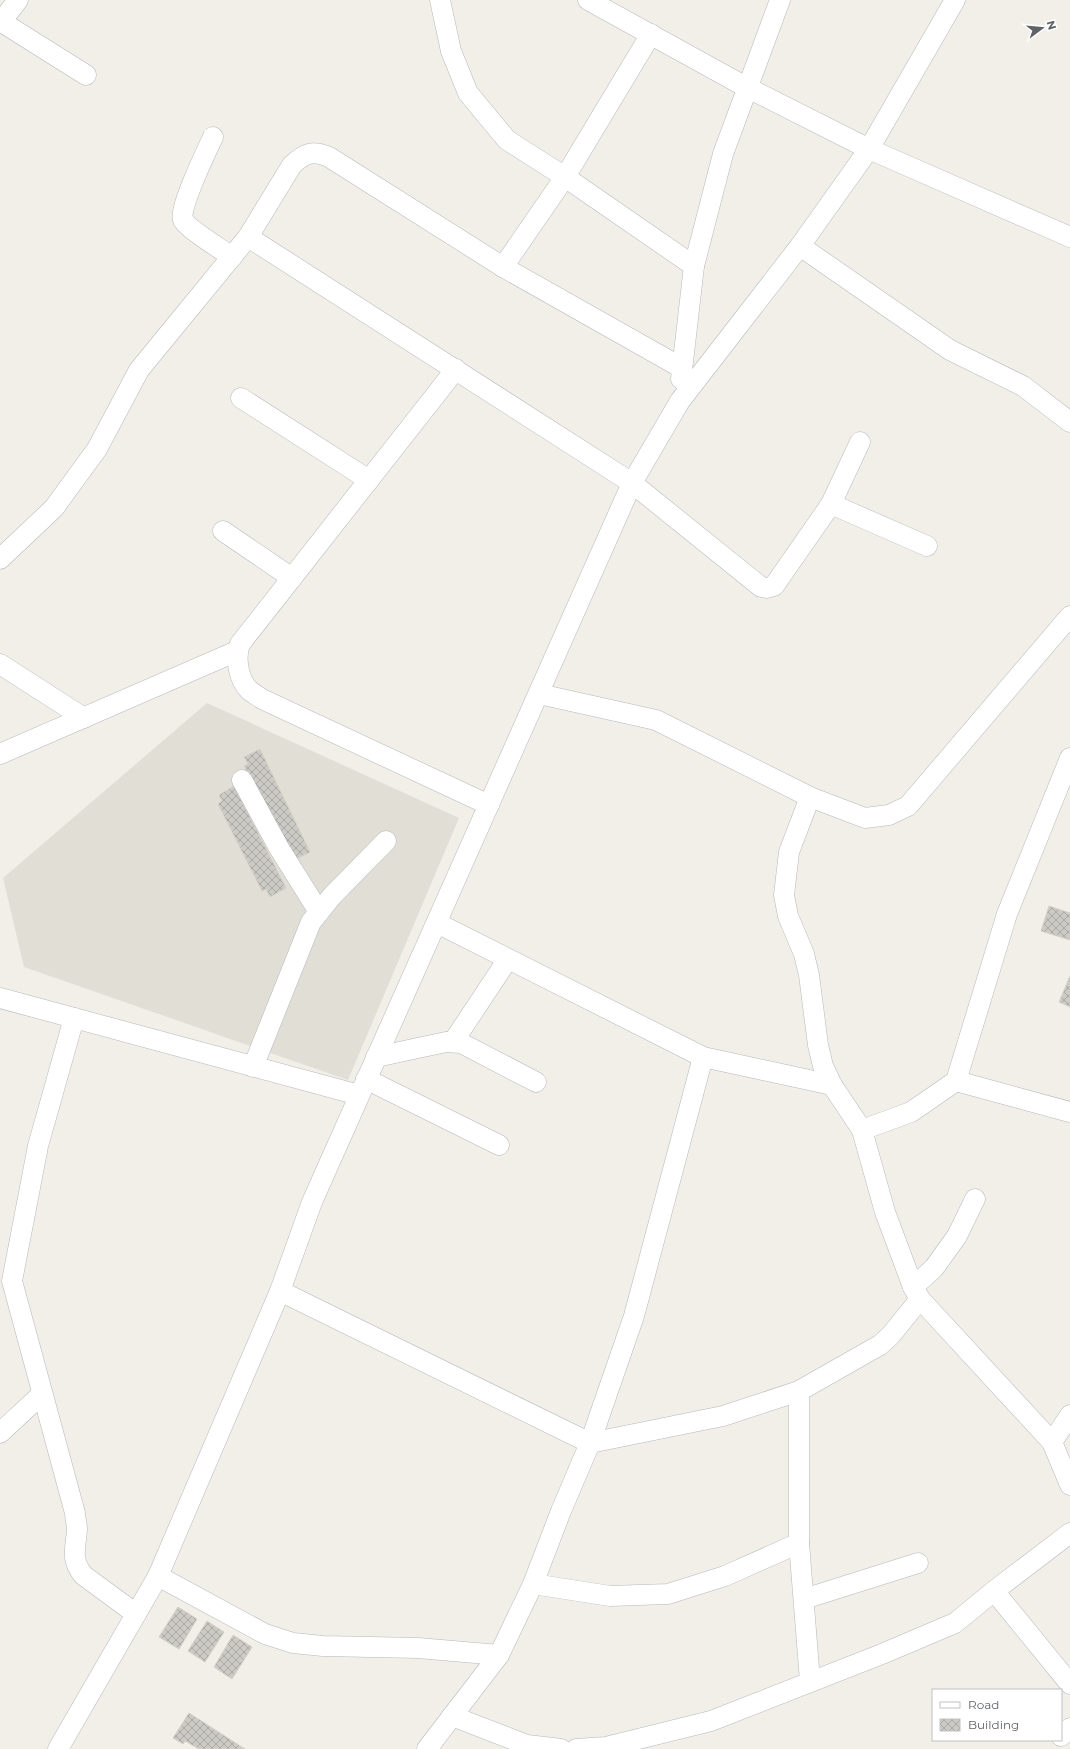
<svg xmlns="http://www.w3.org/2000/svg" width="1070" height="1749" viewBox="0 0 1070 1749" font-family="Montserrat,sans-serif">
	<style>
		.education { fill: #e1ded6 }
		.building { fill: url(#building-cross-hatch); stroke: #d6d1c6 }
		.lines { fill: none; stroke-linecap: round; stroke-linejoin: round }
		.minor-casing { stroke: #b5b8bc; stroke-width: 21 }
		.minor { stroke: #fff; stroke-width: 20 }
	</style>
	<defs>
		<pattern id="building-cross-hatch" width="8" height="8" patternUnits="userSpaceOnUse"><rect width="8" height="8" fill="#cccac5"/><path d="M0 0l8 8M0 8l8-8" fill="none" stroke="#a9a8a4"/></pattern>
	</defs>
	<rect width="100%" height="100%" fill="#f1efe8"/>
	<polygon class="education" points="207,703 459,818 348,1080 24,967 3,878"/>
	<g class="building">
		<polygon points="260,749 310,852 294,860 287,855 244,766 248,764 244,757"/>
		<polygon points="234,786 286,888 270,897 266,889 262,891 218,804 222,801 219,795"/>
		<polygon points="1049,906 1070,913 1070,940 1041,931"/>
		<polygon points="1070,976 1070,1007 1059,1002"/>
		<polygon points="178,1607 197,1619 179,1649 159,1637"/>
		<polygon points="207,1621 224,1632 205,1662 188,1651"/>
		<polygon points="233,1635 252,1647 232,1679 214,1667"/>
		<polygon points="189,1713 245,1749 199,1749 185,1741 183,1744 173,1738"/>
	</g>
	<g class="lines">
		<g class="minor-casing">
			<g id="minor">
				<polyline points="440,0 451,51 468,93 507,140 565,177 694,266"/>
				<polyline points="588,0 746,87 869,149 1070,237"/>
				<polyline points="0,21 86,75"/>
				<polyline points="1,22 18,0"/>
				<path d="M 213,137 C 207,150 178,210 183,220 C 189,230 221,249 232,257"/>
				<path d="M 248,237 L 292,165 C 305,153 312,150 329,157 L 503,267 L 682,368"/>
				<polyline points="800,246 950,350 1023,386 1070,422"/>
				<polyline points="503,267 565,177 651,34"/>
				<path d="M 456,369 L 240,644 C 235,657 238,679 249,690 C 252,693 258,696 262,699 L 489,805"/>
				<polyline points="681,379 694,266 723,154 780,0"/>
				<polyline points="241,398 369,480"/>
				<polyline points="831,504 927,546"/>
				<polyline points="223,531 292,578"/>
				<polyline points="0,559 54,508 97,449 139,370 248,237 632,483 761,587 767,588 774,586 831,504 860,442"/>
				<polyline points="0,664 84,718"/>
				<polyline points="539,694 656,720 810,797 865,818 889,815 908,806 1070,616"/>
				<polyline points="0,754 237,651"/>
				<polyline points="242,780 279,848 319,912"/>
				<polyline points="810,797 789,852 784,895 788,916 804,954 809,975 818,1045 823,1066 832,1085 862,1130 885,1212 913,1287 920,1299 1052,1442 1070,1485"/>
				<polyline points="437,923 703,1057 832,1085"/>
				<polyline points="0,998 359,1095"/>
				<path d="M 74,1018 L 38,1146 L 12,1281 L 75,1513 C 75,1518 77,1524 77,1529 C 76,1548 70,1558 83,1575 L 136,1614"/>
				<polyline points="453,1042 508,959"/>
				<polyline points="376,1057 446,1042 461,1043 536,1082"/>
				<polyline points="253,1067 311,922 332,896 386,841"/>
				<polyline points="366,1079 499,1145"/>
				<polyline points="956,1081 1070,1112"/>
				<polyline points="862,1130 911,1112 956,1081 1007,914 1070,758"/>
				<polyline points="913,1287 934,1268 957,1236 975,1199"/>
				<polyline points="280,1291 590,1443 723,1416 799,1391 880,1345 891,1335 920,1299"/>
				<polyline points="799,1391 799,1543 810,1681"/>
				<polyline points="0,1433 42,1394"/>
				<polyline points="1052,1442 1070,1415"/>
				<polyline points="158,1576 265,1634 293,1643 323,1646 418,1648 499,1655"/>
				<polyline points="533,1584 610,1596 668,1594 725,1576 799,1543"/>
				<polyline points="994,1591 1070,1533"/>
				<polyline points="804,1599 918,1563"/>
				<polyline points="452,1716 527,1745 561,1749"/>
				<polyline points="1061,1736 1070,1728"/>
				<polyline points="58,1749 158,1576 280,1291 312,1202 632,483 680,401 800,246 869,149 955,0"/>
				<polyline points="427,1749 499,1655 533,1584 561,1511 590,1443 634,1316 703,1057"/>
				<polyline points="576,1749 606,1747 711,1721 882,1654 955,1623 994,1591 1070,1684"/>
			</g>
		</g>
		<use href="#minor" class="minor"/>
	</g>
	<rect x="932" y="1689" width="130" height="52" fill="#ffffff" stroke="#bfc1c3"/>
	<rect x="940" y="1702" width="20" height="6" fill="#ffffff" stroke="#bfc1c3"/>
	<text x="968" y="1709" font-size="12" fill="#5f6368">Road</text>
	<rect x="940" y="1719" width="20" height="12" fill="url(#building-cross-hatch)" stroke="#bfc1c3"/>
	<text x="968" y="1729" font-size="12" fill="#5f6368">Building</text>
	<g transform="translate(1042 28) rotate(74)" stroke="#ffffff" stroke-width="3" paint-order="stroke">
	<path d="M0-3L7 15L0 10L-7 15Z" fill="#5f6368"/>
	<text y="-6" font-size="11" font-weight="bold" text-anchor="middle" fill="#5f6368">N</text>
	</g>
</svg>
